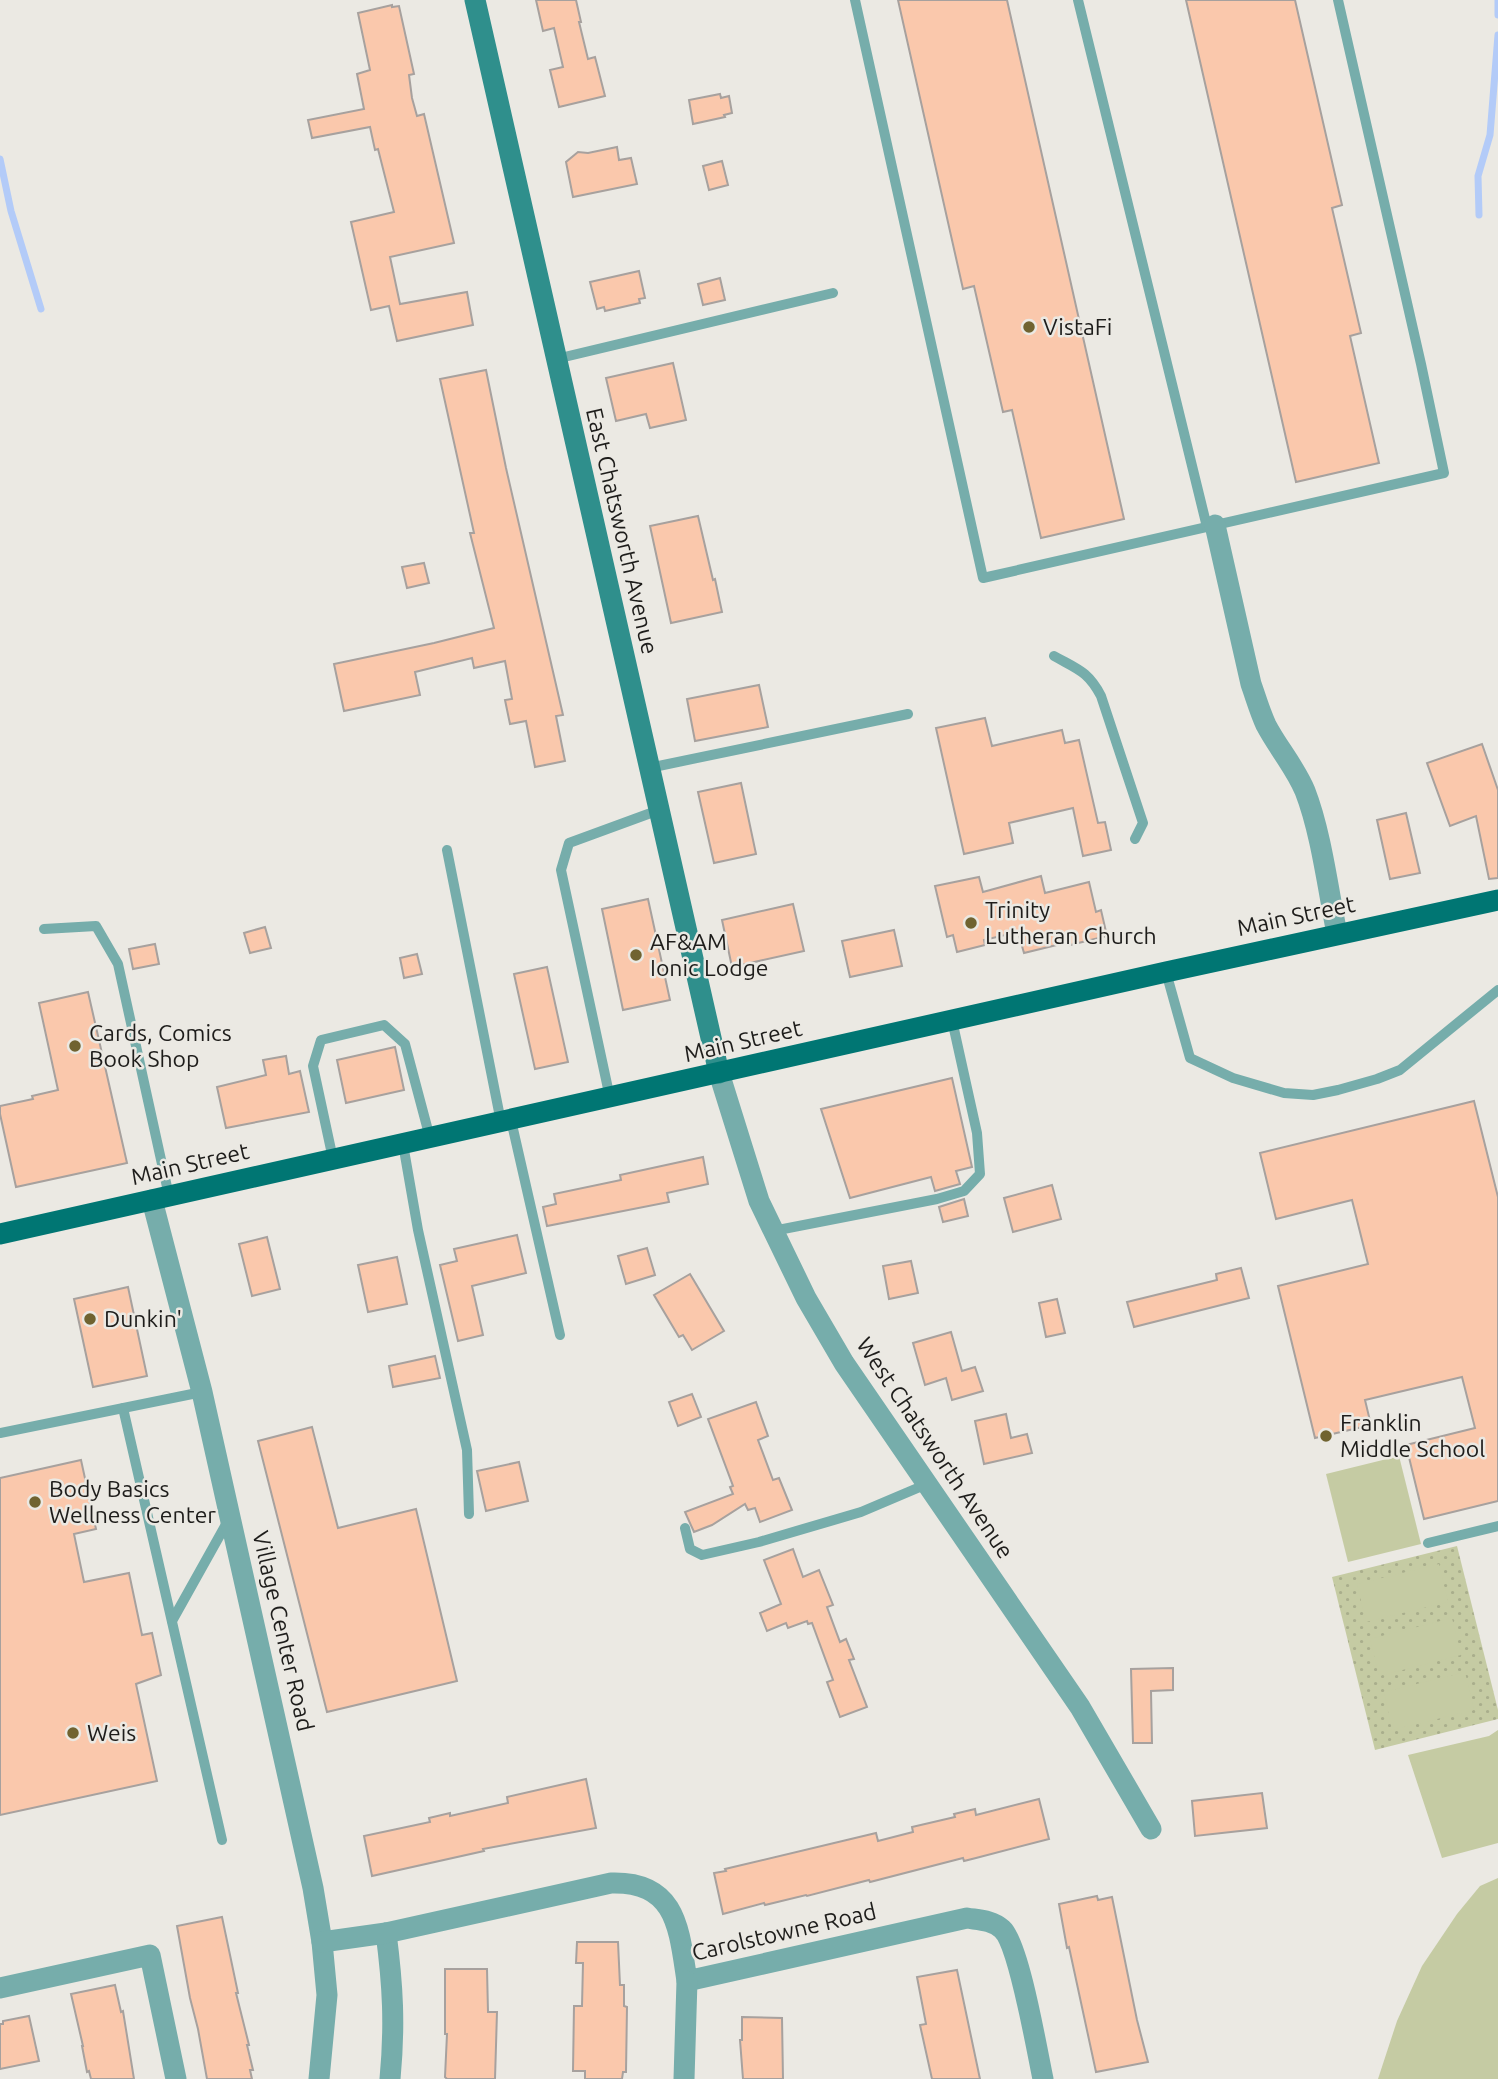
<svg xmlns="http://www.w3.org/2000/svg" width="1498" height="2079" viewBox="0 0 1498 2079" font-family="Ubuntu,sans-serif">
	<style>
		.park { fill: url(#park-dots) }
		.pitch { fill: #c5cba3 }
		.lines { fill: none; stroke-linecap: round; stroke-linejoin: round }
		.stream { stroke: #b3cbf8; stroke-width: 7 }
		.building { fill: #fac8ac; stroke: #a7a19e; stroke-width: 2 }
		.lane { stroke: #76adab; stroke-width: 10 }
		.street { stroke: #76adab; stroke-width: 21 }
		.secondary { stroke: #2f8f8c; stroke-width: 21 }
		.primary { stroke: #007673; stroke-width: 21 }
		.poi-dot { fill: #706330; stroke: #ebe9e3; stroke-width: 2.5 }
		.labels { text-anchor: middle; stroke-width: 5; stroke-linejoin: round; paint-order: stroke }
		.poi-label { font-size: 23px; fill: #1e1d1b; stroke: #ebe9e3; text-anchor: start }
		.street-label { font-size: 23px; fill: #1e1d1b; stroke: #ebe9e3 }
	</style>
	<defs>
		<pattern id="park-dots" width="8" height="8" patternUnits="userSpaceOnUse" patternTransform="scale(1.75)"><rect width="8" height="8" fill="#c5cba3"/><path d="M2 2h.1M6 6h.1" fill="none" stroke="#a9ae8c" stroke-width="1.8" stroke-linecap="round"/></pattern>
	</defs>
	<rect width="100%" height="100%" fill="#ebe9e3"/>
	<polygon class="park" points="1457,1546 1498,1710 1498,1719 1375,1750 1332,1577"/>
	<g class="pitch">
		<polygon points="1399,1456 1421,1544 1348,1562 1326,1474"/>
		<polygon points="1439,1564 1448,1602 1366,1622 1357,1584"/>
		<polygon points="1452,1618 1461,1655 1379,1676 1370,1639"/>
		<polygon points="1465,1672 1474,1710 1392,1730 1384,1692"/>
		<polygon points="1498,1730 1498,1843 1442,1858 1408,1755 1489,1736"/>
		<polygon points="1498,1878 1498,2079 1378,2079 1397,2021 1422,1966 1457,1914 1480,1886"/>
	</g>
	<g class="lines">
		<g class="stream">
			<polyline points="1498,0 1498,15"/>
			<polyline points="0,159 11,211 41,309"/>
			<polyline points="1479,215 1478,176 1490,135 1498,35"/>
		</g>
	</g>
	<g class="building">
		<polygon points="536,0 576,0 581,22 579,22 588,59 595,57 605,96 559,107 550,70 563,67 554,28 543,31"/>
		<polygon points="898,0 1007,0 1124,519 1041,538 1012,410 1003,412 974,286 963,289"/>
		<polygon points="1186,0 1295,0 1342,205 1332,208 1361,333 1350,336 1379,463 1296,482"/>
		<polygon points="392,5 392,7 399,6 414,74 409,75 412,98 417,116 424,114 454,243 390,257 400,304 467,292 473,325 397,341 389,306 371,310 351,222 394,212 378,149 375,150 370,127 312,138 308,120 364,109 357,74 370,70 358,13"/>
		<polygon points="720,94 721,98 729,96 732,113 724,115 725,117 693,124 689,100"/>
		<polygon points="617,147 619,160 631,158 637,184 573,197 566,162 578,152 588,153"/>
		<polygon points="722,161 728,185 709,190 703,166"/>
		<polygon points="639,271 645,298 639,299 640,303 605,311 604,307 597,309 590,282"/>
		<polygon points="720,278 725,300 703,305 698,284"/>
		<polygon points="673,363 686,420 650,428 646,414 616,421 606,378"/>
		<polygon points="486,370 506,468 563,715 556,716 565,761 535,767 526,721 510,724 505,700 512,699 505,661 474,668 472,658 415,672 420,695 344,711 334,664 434,643 494,628 470,533 474,533 440,379"/>
		<polygon points="698,516 713,580 715,579 722,612 671,623 650,526"/>
		<polygon points="424,563 429,583 407,588 402,567"/>
		<polygon points="759,685 768,727 695,741 687,699"/>
		<polygon points="985,718 992,746 1062,730 1065,743 1079,740 1098,823 1105,822 1111,850 1083,856 1073,808 1009,823 1013,843 964,854 936,728"/>
		<polygon points="1482,744 1498,790 1498,878 1489,879 1476,816 1450,826 1427,763"/>
		<polygon points="741,783 756,854 714,863 698,792"/>
		<polygon points="1406,813 1420,873 1390,879 1377,820"/>
		<polygon points="1041,876 1045,893 1089,882 1096,912 1101,910 1107,936 1070,945 1069,942 1024,953 1018,932 984,940 985,945 957,952 953,935 947,937 935,886 979,877 983,892"/>
		<polygon points="648,899 670,1000 623,1010 602,909"/>
		<polygon points="793,904 804,951 732,967 722,920"/>
		<polygon points="265,927 271,948 250,953 244,933"/>
		<polygon points="894,930 902,966 850,977 842,941"/>
		<polygon points="155,944 159,964 133,969 129,949"/>
		<polygon points="417,954 422,974 404,978 400,958"/>
		<polygon points="547,967 568,1062 535,1069 514,974"/>
		<polygon points="88,992 127,1163 16,1187 0,1114 0,1106 33,1099 32,1096 58,1090 39,1003"/>
		<polygon points="395,1047 404,1090 346,1103 337,1060"/>
		<polygon points="286,1056 289,1074 300,1071 309,1112 226,1128 217,1087 266,1075 263,1060"/>
		<polygon points="952,1078 972,1167 956,1171 960,1184 935,1191 931,1177 850,1198 821,1109"/>
		<polygon points="1474,1101 1498,1197 1498,1501 1424,1519 1406,1445 1475,1428 1462,1377 1365,1400 1371,1425 1315,1438 1278,1286 1368,1264 1352,1200 1276,1219 1260,1153"/>
		<polygon points="703,1157 708,1184 667,1193 669,1202 547,1226 543,1207 556,1204 554,1194 621,1180 620,1175"/>
		<polygon points="1052,1185 1061,1219 1013,1232 1004,1198"/>
		<polygon points="964,1199 968,1216 943,1222 939,1207"/>
		<polygon points="517,1235 526,1273 472,1286 483,1335 458,1341 440,1265 457,1261 454,1249"/>
		<polygon points="267,1237 280,1289 252,1296 239,1244"/>
		<polygon points="647,1248 655,1275 626,1284 618,1256"/>
		<polygon points="397,1257 407,1304 368,1312 358,1265"/>
		<polygon points="911,1261 918,1293 889,1299 883,1266"/>
		<polygon points="1241,1268 1249,1298 1134,1327 1127,1302 1217,1280 1216,1274"/>
		<polygon points="690,1274 724,1331 692,1350 683,1335 679,1337 654,1295"/>
		<polygon points="128,1287 147,1376 93,1387 74,1299"/>
		<polygon points="1057,1299 1065,1333 1046,1337 1039,1303"/>
		<polygon points="951,1332 962,1371 975,1367 983,1391 952,1400 946,1378 925,1385 913,1343"/>
		<polygon points="435,1356 440,1378 393,1387 389,1366"/>
		<polygon points="692,1394 701,1417 678,1426 669,1402"/>
		<polygon points="756,1402 768,1436 758,1440 773,1480 779,1478 792,1510 760,1522 755,1508 748,1510 745,1504 712,1525 694,1532 685,1512 733,1494 730,1487 733,1486 708,1419"/>
		<polygon points="1006,1414 1011,1438 1027,1434 1032,1453 984,1464 975,1421"/>
		<polygon points="312,1427 338,1528 416,1509 457,1681 327,1712 258,1441"/>
		<polygon points="81,1460 96,1529 74,1534 84,1582 129,1573 142,1635 152,1633 161,1675 136,1684 157,1781 0,1815 0,1478"/>
		<polygon points="519,1462 528,1501 486,1511 477,1471"/>
		<polygon points="793,1549 803,1577 819,1570 833,1605 827,1607 840,1642 846,1639 854,1659 849,1660 867,1707 840,1717 827,1682 833,1680 812,1623 808,1624 807,1621 788,1628 786,1623 767,1631 760,1613 781,1604 764,1560"/>
		<polygon points="1173,1668 1173,1690 1151,1691 1152,1743 1133,1743 1131,1669"/>
		<polygon points="586,1779 596,1828 483,1849 484,1851 372,1876 364,1836 430,1822 429,1818 450,1813 450,1816 508,1803 507,1797"/>
		<polygon points="1262,1793 1267,1828 1195,1836 1192,1801"/>
		<polygon points="1039,1799 1049,1839 976,1858 964,1861 963,1858 870,1882 869,1880 807,1896 806,1895 765,1905 764,1903 723,1914 714,1873 726,1871 725,1869 876,1833 878,1841 913,1832 912,1827 955,1817 954,1814 975,1809 976,1815"/>
		<polygon points="1097,1896 1098,1900 1112,1897 1137,2020 1148,2062 1096,2072 1069,1947 1067,1948 1059,1904"/>
		<polygon points="222,1917 238,1993 236,1993 249,2045 247,2045 253,2070 250,2070 252,2079 207,2079 198,2029 190,1998 177,1926"/>
		<polygon points="577,1942 618,1942 620,1985 624,1985 624,2006 627,2007 626,2072 623,2072 622,2079 585,2079 585,2071 573,2071 574,2006 582,2006 583,1963 576,1963"/>
		<polygon points="445,1969 487,1969 488,2012 497,2012 495,2079 447,2079 445,2077 447,2034 445,2034"/>
		<polygon points="957,1970 980,2079 932,2079 920,2025 926,2024 917,1977"/>
		<polygon points="115,1985 121,2012 123,2011 134,2079 91,2079 89,2071 87,2072 82,2046 83,2046 71,1994"/>
		<polygon points="29,2016 39,2061 0,2069 0,2024 3,2024 3,2021"/>
		<polygon points="742,2017 782,2018 783,2079 743,2079 740,2040 742,2040"/>
	</g>
	<g class="lines">
		<g class="lane">
			<polyline points="855,0 983,578 1444,473 1421,364 1338,0"/>
			<polyline points="1078,0 1207,527"/>
			<polyline points="556,359 833,293"/>
			<path d="M 1054,656 C 1077,669 1088,671 1101,696 L 1143,823 L 1135,839"/>
			<polyline points="649,768 908,714"/>
			<polyline points="447,850 501,1122"/>
			<polyline points="44,929 96,926 118,964 169,1196"/>
			<polyline points="1166,972 1190,1058 1233,1078 1284,1093 1313,1095 1338,1090 1377,1079 1400,1070 1498,990"/>
			<polyline points="610,1098 561,870 569,843 659,810"/>
			<polyline points="511,1120 560,1335"/>
			<polyline points="403,1144 418,1230 467,1450 469,1514"/>
			<polyline points="333,1159 313,1066 321,1040 384,1025 405,1044 430,1138"/>
			<polyline points="773,1231 937,1199 964,1191 980,1174 977,1133 952,1020"/>
			<polyline points="123,1408 222,1840"/>
			<polyline points="0,1433 202,1392"/>
			<polyline points="685,1528 690,1549 702,1555 759,1542 861,1512 927,1484"/>
			<polyline points="1428,1543 1498,1526"/>
			<polyline points="172,1621 229,1519"/>
		</g>
		<g class="street">
			<path d="M 1215,525 L 1251,684 C 1256,698 1260,712 1266,725 C 1278,748 1295,767 1305,791 C 1321,832 1328,889 1337,934"/>
			<polyline points="719,1073 759,1201 806,1298 844,1363 1080,1707 1151,1829"/>
			<polyline points="152,1200 202,1392 313,1888 322,1942 327,1995 319,2079"/>
			<path d="M 386,1933 C 393,1986 395,2026 390,2079"/>
			<path d="M 322,1942 L 386,1933 L 611,1883 C 677,1881 679,1929 687,1981 L 967,1918 C 979,1920 992,1920 1002,1929 C 1019,1944 1037,2051 1043,2079"/>
			<polyline points="0,1988 150,1955 176,2079"/>
			<polyline points="684,2079 687,1981"/>
		</g>
		<polyline class="secondary" points="475,0 719,1073"/>
		<polyline class="primary" points="0,1234 1166,972 1498,900"/>
	</g>
	<g class="poi-dot">
		<circle cx="1029" cy="327" r="7"/>
		<circle cx="971" cy="923" r="7"/>
		<circle cx="636" cy="955" r="7"/>
		<circle cx="75" cy="1046" r="7"/>
		<circle cx="90" cy="1319" r="7"/>
		<circle cx="1326" cy="1436" r="7"/>
		<circle cx="35" cy="1502" r="7"/>
		<circle cx="73" cy="1733" r="7"/>
	</g>
	<g class="labels">
		<g class="poi-label">
			<text x="1043" y="335">VistaFi</text>
			<text x="985" y="918">Trinity<tspan x="985" dy="26">Lutheran Church</tspan></text>
			<text x="650" y="950">AF&amp;AM<tspan x="650" dy="26">Ionic Lodge</tspan></text>
			<text x="89" y="1041">Cards, Comics<tspan x="89" dy="26">Book Shop</tspan></text>
			<text x="104" y="1327">Dunkin'</text>
			<text x="1340" y="1431">Franklin<tspan x="1340" dy="26">Middle School</tspan></text>
			<text x="49" y="1497">Body Basics<tspan x="49" dy="26">Wellness Center</tspan></text>
			<text x="87" y="1741">Weis</text>
		</g>
		<g class="street-label">
			<text transform="translate(622 531) rotate(77)" y="8">East Chatsworth Avenue</text>
			<text transform="translate(1296 916) rotate(-12)" y="8">Main Street</text>
			<text transform="translate(743 1041) rotate(-13)" y="8">Main Street</text>
			<text transform="translate(190 1164) rotate(-13)" y="8">Main Street</text>
			<text transform="translate(935 1448) rotate(56)" y="8">West Chatsworth Avenue</text>
			<text transform="translate(283 1631) rotate(77)" y="8">Village Center Road</text>
			<text transform="translate(784 1932) rotate(-13)" y="8">Carolstowne Road</text>
		</g>
	</g>
</svg>
